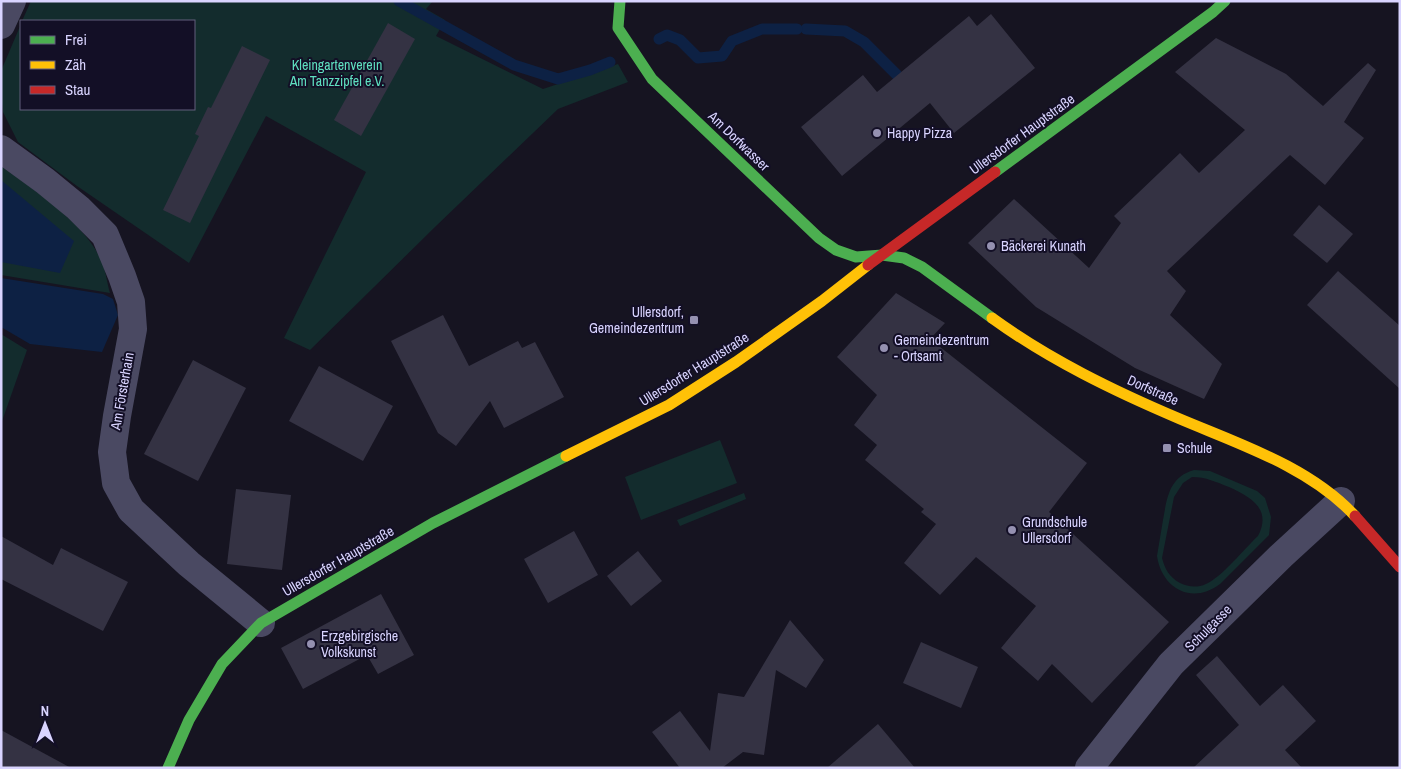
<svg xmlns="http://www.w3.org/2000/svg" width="1401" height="769" viewBox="0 0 1401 769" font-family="'Archivo Narrow',sans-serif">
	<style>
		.green { fill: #132c2d; fill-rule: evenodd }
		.water { fill: #0d2144 }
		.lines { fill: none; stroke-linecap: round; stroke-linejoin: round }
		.stream { stroke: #0d2144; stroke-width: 11 }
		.building { fill: #343243 }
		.street { stroke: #4a4962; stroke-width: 28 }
		.fast { stroke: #4caf50; stroke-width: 11 }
		.slow { stroke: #ffc107; stroke-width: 11 }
		.jam { stroke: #c62828; stroke-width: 11 }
		.poi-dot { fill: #9591b1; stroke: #130f26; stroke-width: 2 }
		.labels { text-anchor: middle; stroke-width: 4; stroke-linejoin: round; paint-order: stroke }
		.park-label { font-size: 14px; fill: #5fe0c0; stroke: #130f26 }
		.poi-label { font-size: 14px; fill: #d9d4ff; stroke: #130f26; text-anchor: start }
		.street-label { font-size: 14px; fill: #d9d4ff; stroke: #130f26 }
	</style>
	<rect width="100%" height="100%" fill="#161421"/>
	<g class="green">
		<polygon points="31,1 433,1 426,9 445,20 436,36 543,89 618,64 628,82 558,109 436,226 310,350 284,338 366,172 266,116 189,263 77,186 18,142 3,112 1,95 1,71 21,24 21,109 194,109 194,21 22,21"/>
		<path d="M 1,166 C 33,189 87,225 102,262 C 106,272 107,283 110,293 L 1,275 Z"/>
		<polygon points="1,334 27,350 1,424"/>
		<polygon points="720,440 737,483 641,520 625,477"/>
		<path d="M 1194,470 L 1210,471 L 1257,491 L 1265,498 L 1271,517 L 1269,535 L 1220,584 C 1192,605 1162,589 1157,556 C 1159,544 1161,532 1163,520 C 1167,498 1169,477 1194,470 ZM 1192,477 C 1206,477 1216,482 1229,487 C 1251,497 1272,509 1258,536 C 1244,549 1222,577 1206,584 C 1197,588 1188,587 1180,583 C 1169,577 1165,569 1162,558 L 1174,497 L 1183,483 Z"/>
		<polygon points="744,493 746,499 680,526 677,520"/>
	</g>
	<g class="water">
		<polygon points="1,180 74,241 60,273 1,262"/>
		<polygon points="1,278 103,294 113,299 118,315 102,352 30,344 1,327"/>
	</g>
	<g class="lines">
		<g class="stream">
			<polyline points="399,1 514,65 558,79 590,70 610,62"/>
			<polyline points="806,29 845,31 864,42 897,75"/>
			<polyline points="659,39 667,35 680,40 698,58 722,56 732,41 762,29 797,29"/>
		</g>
	</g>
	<g class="building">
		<polygon points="991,14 1035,68 954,133 930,103 842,176 801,127 863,75 877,92 969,16 977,26"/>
		<polygon points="388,23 415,39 361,136 334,120"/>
		<polygon points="1216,38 1286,74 1323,106 1368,63 1376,70 1344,122 1364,138 1325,185 1290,155 1167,271 1186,291 1170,315 1222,364 1204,399 1135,368 1036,307 968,243 1014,199 1089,268 1121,223 1114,216 1180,153 1199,173 1245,130 1175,72"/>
		<polygon points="242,46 270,60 190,223 163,210 199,136 195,134 208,107 211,108"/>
		<polygon points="1319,205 1353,234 1327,263 1293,235"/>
		<polygon points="1338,271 1400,326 1400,389 1307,305"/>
		<polygon points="896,293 945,323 930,339 1087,463 1049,512 1169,622 1092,703 1052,664 1038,681 1001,648 1036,606 976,557 940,595 904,563 936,524 921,512 924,509 865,460 877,445 854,425 877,395 837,357"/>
		<polygon points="443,315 469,366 518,341 522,348 535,342 564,397 504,428 490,401 456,446 438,433 391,341"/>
		<polygon points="193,360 246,388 198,481 144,454"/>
		<polygon points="319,366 393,406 363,461 289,421"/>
		<polygon points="236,489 291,495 282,570 227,564"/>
		<polygon points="574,531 598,575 548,603 524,559"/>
		<polygon points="1,536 53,565 61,548 128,582 103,631 1,579"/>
		<polygon points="638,551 662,581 631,606 607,576"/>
		<polygon points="381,594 414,655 378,674 367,655 303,689 281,648"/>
		<polygon points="790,620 824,660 806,688 776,670 764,755 743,752 722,768 680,768 652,732 680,711 710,751 718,693 744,697"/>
		<polygon points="921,642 978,667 961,708 903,683"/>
		<polygon points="1217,656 1260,706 1283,685 1316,721 1285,750 1302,768 1193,768 1239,725 1196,675"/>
		<polygon points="878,724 915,768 827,768"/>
		<polygon points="1,730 71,768 1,768"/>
	</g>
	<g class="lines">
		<g class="street">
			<polyline points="1,25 12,1"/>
			<polyline points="1,149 45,181 78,208 105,235 122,276 131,302 133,329 117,416 112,452 116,483 131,510 189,564 261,623"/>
			<polyline points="1089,768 1171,664 1281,556 1341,501"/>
		</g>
		<g class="fast">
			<polyline points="620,1 618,28 652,79 819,238 836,250 856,257 882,255 904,258 922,267 992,318"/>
			<polyline points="995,172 1213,12 1225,1"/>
			<polyline points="168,768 189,720 222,664 261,623 433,523 566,456"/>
		</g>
		<g class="slow">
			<path d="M 992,318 C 1050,360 1114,391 1180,419 C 1239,444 1310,467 1355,516"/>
			<polyline points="566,456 669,405 736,362 822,301 868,265"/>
		</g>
		<g class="jam">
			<polyline points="868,265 995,172"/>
			<polyline points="1355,516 1400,567"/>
		</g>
	</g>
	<g class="poi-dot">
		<circle cx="877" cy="133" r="5"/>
		<circle cx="991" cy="246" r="5"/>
		<rect x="689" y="315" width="10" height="10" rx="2.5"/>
		<circle cx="884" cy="348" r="5"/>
		<rect x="1162" y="443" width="10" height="10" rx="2.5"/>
		<circle cx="1012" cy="530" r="5"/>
		<circle cx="311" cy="644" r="5"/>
	</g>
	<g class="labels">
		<g class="park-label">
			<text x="337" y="70">Kleingartenverein<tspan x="337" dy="16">Am Tanzzipfel e.V.</tspan></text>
		</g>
		<g class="poi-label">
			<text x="887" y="138">Happy Pizza</text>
			<text x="1001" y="251">Bäckerei Kunath</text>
			<text x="684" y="317" text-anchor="end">Ullersdorf,<tspan x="684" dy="16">Gemeindezentrum</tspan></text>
			<text x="894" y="345">Gemeindezentrum<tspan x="894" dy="16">- Ortsamt</tspan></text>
			<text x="1177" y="453">Schule</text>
			<text x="1022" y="527">Grundschule<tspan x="1022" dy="16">Ullersdorf</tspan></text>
			<text x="321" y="641">Erzgebirgische<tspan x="321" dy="16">Volkskunst</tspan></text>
		</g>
		<g class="street-label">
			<text transform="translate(1022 134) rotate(-36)" y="5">Ullersdorfer Hauptstraße</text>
			<text transform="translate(739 141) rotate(44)" y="5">Am Dorfwasser</text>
			<text transform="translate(694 369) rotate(-32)" y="5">Ullersdorfer Hauptstraße</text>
			<text transform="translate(1153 390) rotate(24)" y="5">Dorfstraße</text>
			<text transform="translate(122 391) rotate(-80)" y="5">Am Försterhain</text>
			<text transform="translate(338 561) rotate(-30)" y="5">Ullersdorfer Hauptstraße</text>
			<text transform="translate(1208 628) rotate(-45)" y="5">Schulgasse</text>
		</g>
	</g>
	<rect width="1401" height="769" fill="none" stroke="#d9d4ff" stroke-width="5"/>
	<rect x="20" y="20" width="175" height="90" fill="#130f26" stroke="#625e7d"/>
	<rect x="30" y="36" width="25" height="8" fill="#4caf50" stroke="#625e7d"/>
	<text x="65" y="45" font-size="15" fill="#d9d4ff">Frei</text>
	<rect x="30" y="61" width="25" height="8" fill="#ffc107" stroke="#625e7d"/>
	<text x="65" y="70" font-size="15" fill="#d9d4ff">Zäh</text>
	<rect x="30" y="86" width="25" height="8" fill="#c62828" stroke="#625e7d"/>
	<text x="65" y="95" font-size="15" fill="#d9d4ff">Stau</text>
	<g transform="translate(45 724)" stroke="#130f26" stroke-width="4" paint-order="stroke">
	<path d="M0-4L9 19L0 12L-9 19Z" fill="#d9d4ff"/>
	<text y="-8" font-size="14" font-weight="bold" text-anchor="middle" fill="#d9d4ff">N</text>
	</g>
</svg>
